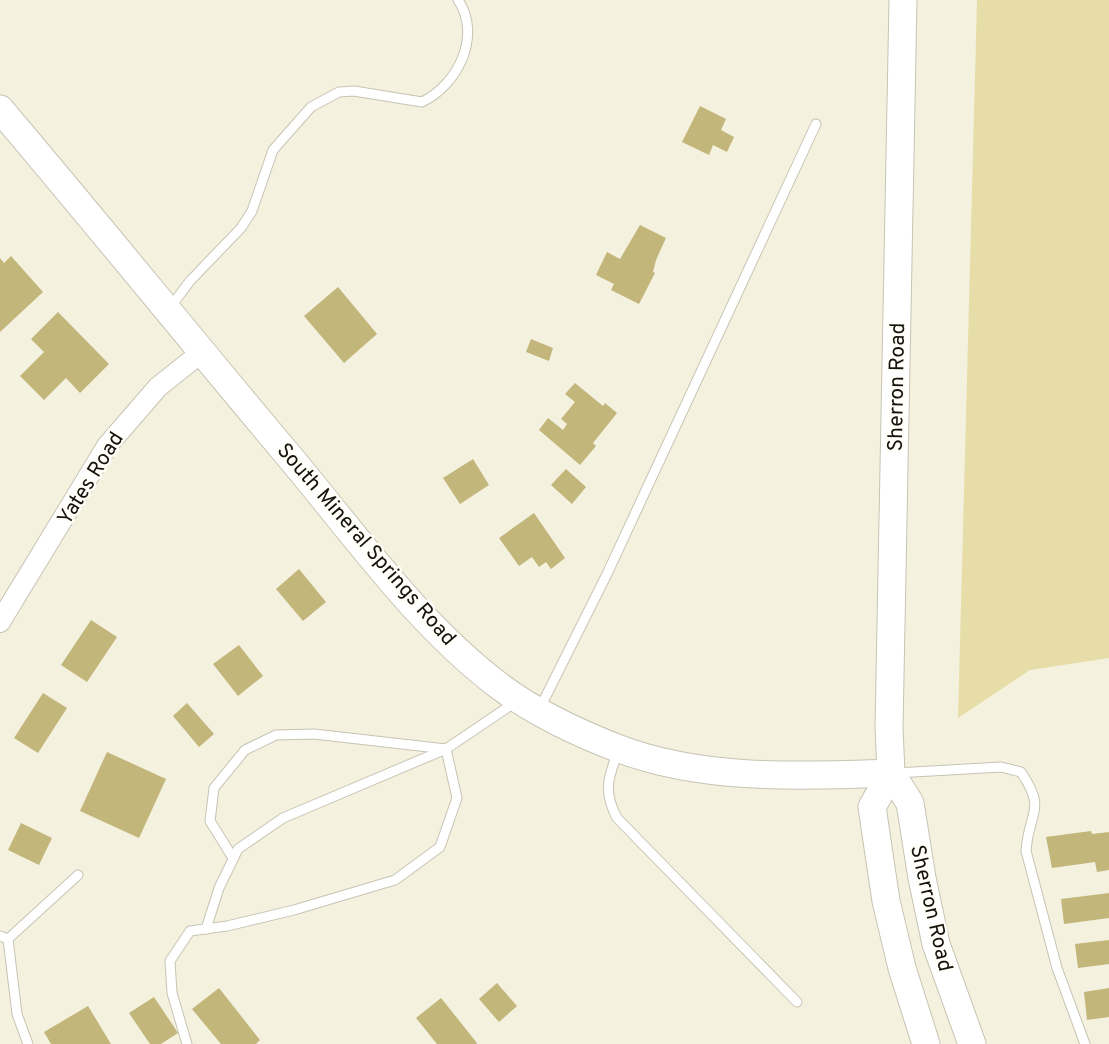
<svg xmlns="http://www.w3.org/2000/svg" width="1109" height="1044" viewBox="0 0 1109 1044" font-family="Overpass,sans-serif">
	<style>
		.green { fill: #e7dda8 }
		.building { fill: #c2b67a }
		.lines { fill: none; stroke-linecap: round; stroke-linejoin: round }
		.lane-casing { stroke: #c8c4b4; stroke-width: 11 }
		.street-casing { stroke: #c8c4b4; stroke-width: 22 }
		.secondary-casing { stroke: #c8c4b4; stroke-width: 29 }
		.lane { stroke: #fff; stroke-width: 9 }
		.street { stroke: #fff; stroke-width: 20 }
		.secondary { stroke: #fff; stroke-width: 27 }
		.labels { text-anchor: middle; stroke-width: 5; stroke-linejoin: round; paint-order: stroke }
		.street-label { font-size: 21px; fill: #13120c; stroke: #fffef7 }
	</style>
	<rect width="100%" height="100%" fill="#f4f1df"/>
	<polygon class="green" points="977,0 1109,0 1109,658 1030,670 958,718"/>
	<g class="building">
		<polygon points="700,106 726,119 721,130 734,137 727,152 713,145 709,155 682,142"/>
		<polygon points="640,225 666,238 656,260 653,272 655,273 639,304 611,290 614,284 596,275 607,252 620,259"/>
		<polygon points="11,256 43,292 0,332 0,258 4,263"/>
		<polygon points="338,287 377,334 344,363 304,316"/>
		<polygon points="58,312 109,364 80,393 66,378 44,400 20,376 44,352 31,339"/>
		<polygon points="531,339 553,348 549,361 526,352"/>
		<polygon points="575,383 603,406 605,403 617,413 593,443 596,446 580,465 539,430 548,418 563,430 567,424 561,419 575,402 565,394"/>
		<polygon points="473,459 489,485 460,504 443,478"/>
		<polygon points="566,469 586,487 572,504 551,485"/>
		<polygon points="534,513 565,558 551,569 546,562 539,567 532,557 519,566 499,538"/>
		<polygon points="299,569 326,602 303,621 276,589"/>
		<polygon points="91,620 117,637 87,682 61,665"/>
		<polygon points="239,645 263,676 238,696 213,664"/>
		<polygon points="43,693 67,708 38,753 14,738"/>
		<polygon points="187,703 214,734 199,747 173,716"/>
		<polygon points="107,752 166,779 139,838 80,811"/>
		<polygon points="21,823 52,838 39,865 8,850"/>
		<polygon points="1091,831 1092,834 1109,832 1109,870 1097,872 1095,862 1052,868 1046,837"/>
		<polygon points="1109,893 1109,918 1064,924 1061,899"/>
		<polygon points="1109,940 1109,964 1078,968 1075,944"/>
		<polygon points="497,983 517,1006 499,1022 479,999"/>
		<polygon points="219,988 260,1040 256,1044 221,1044 192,1009"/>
		<polygon points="1109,988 1109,1017 1087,1020 1084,992"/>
		<polygon points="154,997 178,1033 161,1044 150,1044 129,1013"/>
		<polygon points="441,998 477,1043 476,1044 437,1044 416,1018"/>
		<polygon points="88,1006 111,1044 51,1044 44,1032"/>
	</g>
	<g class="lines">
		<g class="lane-casing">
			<g id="lane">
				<path d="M 169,309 L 190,281 L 241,228 L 252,211 L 273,150 L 311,107 L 339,92 L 354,91 L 422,102 C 458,85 482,35 458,0"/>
				<polyline points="539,710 607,574 816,124"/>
				<path d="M 618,751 C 608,778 603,792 617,818 L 797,1002"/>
				<path d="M 896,773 L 1001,767 L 1021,772 C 1047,811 1029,810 1026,851 L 1057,968 L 1085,1044"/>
				<polyline points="233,858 210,821 214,788 245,750 276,735 314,734 446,749"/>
				<polyline points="206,929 219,888 238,849 283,818 446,749"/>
				<polyline points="0,936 8,939 17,1014 28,1044"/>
				<polyline points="8,939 78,875"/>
				<polyline points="187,1044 172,993 170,961 190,931 227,926 294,910 395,880 440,847 457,798 446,749 517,701"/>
			</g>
		</g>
		<g class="street-casing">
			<polyline id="street" points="0,622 107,446 158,387 202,352"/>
		</g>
		<g class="secondary-casing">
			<g id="secondary">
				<polyline points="903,0 889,728 891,773 910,803 922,878 936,944 972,1044"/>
				<path d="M 0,109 C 95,221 188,336 283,449 C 351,529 417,625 502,688 C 537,714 576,732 617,748 C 703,781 800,776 891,773"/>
				<polyline points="891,773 872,807 886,901 902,968 926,1044"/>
			</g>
		</g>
		<use href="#lane" class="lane"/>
		<use href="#street" class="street"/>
		<use href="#secondary" class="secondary"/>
	</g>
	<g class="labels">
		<g class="street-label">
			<text transform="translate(896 387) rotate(-89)" y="7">Sherron Road</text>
			<text transform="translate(90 478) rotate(-58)" y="7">Yates Road</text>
			<text transform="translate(367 544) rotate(49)" y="7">South Mineral Springs Road</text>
			<text transform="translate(932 908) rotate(77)" y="7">Sherron Road</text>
		</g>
	</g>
</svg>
